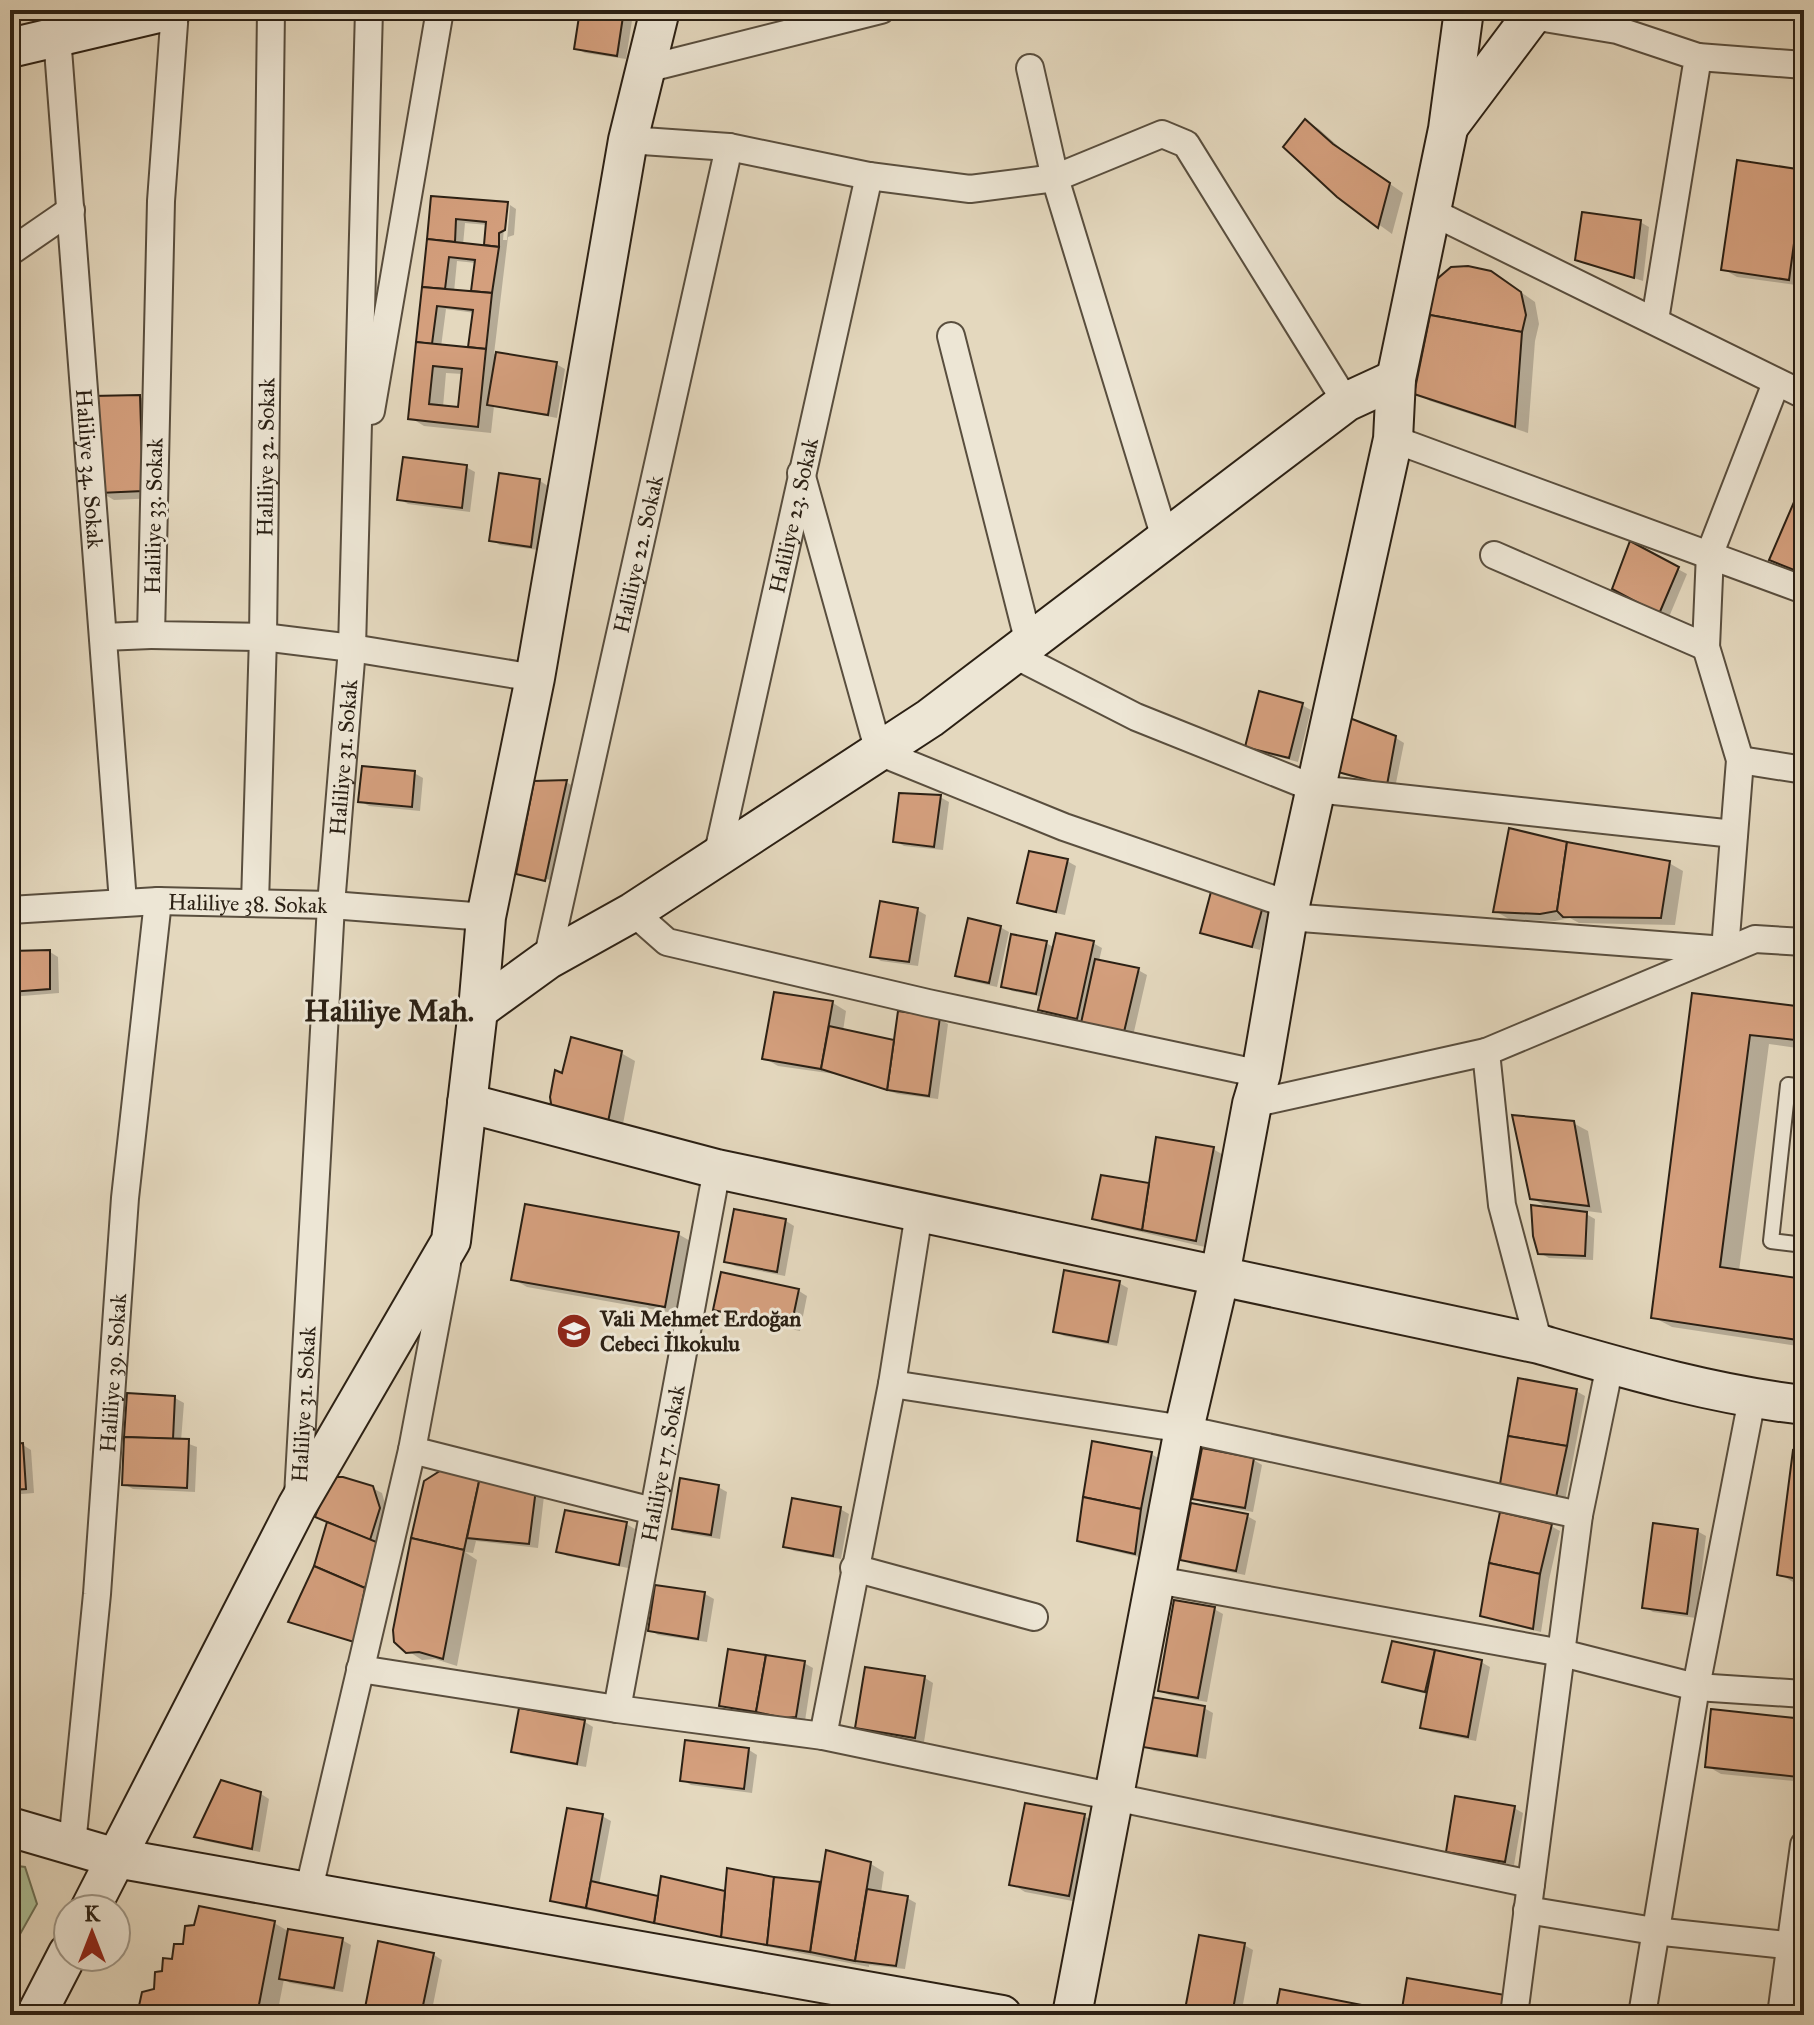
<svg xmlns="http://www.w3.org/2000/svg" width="1814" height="2025" viewBox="0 0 1814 2025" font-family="'IM FELL Great Primer',serif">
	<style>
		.green { fill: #adc097; stroke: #6c7056; stroke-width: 2 }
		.shadow { fill: #0003; fill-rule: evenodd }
		.building { fill: #d49f7d; stroke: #2b2014; stroke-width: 2; fill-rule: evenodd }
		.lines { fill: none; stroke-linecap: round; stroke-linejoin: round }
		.lane-casing { stroke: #594e3e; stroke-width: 18 }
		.street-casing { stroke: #594e3e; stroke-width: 30 }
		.secondary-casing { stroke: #2b2014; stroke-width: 42 }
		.lane { stroke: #ede6d5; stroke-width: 14 }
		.street { stroke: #ede6d5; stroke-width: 26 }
		.secondary { stroke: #ede6d5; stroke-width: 38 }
		.labels { text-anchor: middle; stroke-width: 6; stroke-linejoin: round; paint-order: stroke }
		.street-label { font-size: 22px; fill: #2b2014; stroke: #ede6d5 }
		.poi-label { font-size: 22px; font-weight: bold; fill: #2b2014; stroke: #ede6d5; text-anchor: start }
		.district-label { font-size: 30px; font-weight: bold; fill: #2b2014; stroke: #ede6d5 }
	</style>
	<rect width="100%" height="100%" fill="#e4d8be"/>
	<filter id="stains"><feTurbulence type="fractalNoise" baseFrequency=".0025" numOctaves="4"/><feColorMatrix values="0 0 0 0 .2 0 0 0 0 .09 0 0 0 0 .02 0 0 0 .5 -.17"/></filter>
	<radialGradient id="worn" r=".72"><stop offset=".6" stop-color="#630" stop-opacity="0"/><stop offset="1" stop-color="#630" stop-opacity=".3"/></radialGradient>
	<polygon class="green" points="10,1865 25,1867 37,1904 10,1952"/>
	<g class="shadow">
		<polygon points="582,10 625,10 633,14 626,59 585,53 576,48"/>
		<polygon points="1306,121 1319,129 1347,154 1403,193 1392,234 1338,195"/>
		<polygon points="1739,163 1804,172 1803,286 1737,277 1723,269"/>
		<path d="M 433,198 L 509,205 L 506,205 L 503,240 L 507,240 L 510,205 L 516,209 L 514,235 L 508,237 L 494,354 L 556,364 L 565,369 L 557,418 L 494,406 L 491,433 L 424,426 L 411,418 ZM 465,223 L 488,225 L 485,247 L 463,245 ZM 457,261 L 476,263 L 473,293 L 454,292 ZM 446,309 L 475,313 L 470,346 L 478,350 L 441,347 ZM 446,373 L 463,374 L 460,409 L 443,407 Z"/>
		<polygon points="1640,222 1649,227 1643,281 1577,259"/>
		<polygon points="1505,281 1535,302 1539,324 1535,341 1528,433 1430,401 1416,393"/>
		<polygon points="140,397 153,405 156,498 114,500 100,492"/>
		<polygon points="466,467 475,472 470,512 408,504 399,499"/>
		<polygon points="540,481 548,486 539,550 500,545 492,540"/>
		<polygon points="1631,544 1687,574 1669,617 1614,589"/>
		<polygon points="1302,705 1311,710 1298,762 1256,751 1247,746"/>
		<polygon points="1396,738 1404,743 1395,788 1345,775 1336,770"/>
		<polygon points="414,773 423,778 420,811 369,806 360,801"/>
		<polygon points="566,782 575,787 555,881 525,874 525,877 519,873"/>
		<polygon points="940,797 949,802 943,850 904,846 895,841"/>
		<polygon points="1067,861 1076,866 1065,915 1028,907 1020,902"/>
		<polygon points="1669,863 1683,871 1675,925 1579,923 1570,918 1555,921 1509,919 1495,911"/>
		<polygon points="1214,891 1272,909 1260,950 1211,937 1203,932"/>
		<polygon points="917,910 926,915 918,966 881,961 872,956"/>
		<polygon points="1000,927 1009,932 997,987 966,980 957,975"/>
		<polygon points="1046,943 1055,948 1093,943 1102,948 1099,961 1138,970 1147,975 1133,1036 1049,1014 1041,1009 1043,997 1012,991 1003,986"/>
		<polygon points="50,952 58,957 59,993 10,997 10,953"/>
		<polygon points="775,994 833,1003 846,1011 843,1031 896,1042 940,1019 948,1024 938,1099 898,1094 835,1074 778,1066 764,1058"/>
		<polygon points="1694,995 1804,1009 1804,1049 1769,1044 1739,1271 1804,1281 1804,1347 1672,1327 1653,1317"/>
		<polygon points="621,1053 635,1061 622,1129 568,1117 563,1076"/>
		<polygon points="1573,1123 1588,1131 1602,1213 1579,1210 1595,1219 1593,1260 1549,1258 1540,1253 1551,1210 1532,1198"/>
		<polygon points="1213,1149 1227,1157 1209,1248 1103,1223 1095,1218"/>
		<polygon points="736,1212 786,1221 794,1226 785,1276 735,1266 726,1261"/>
		<polygon points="678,1234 692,1242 679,1314 527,1287 513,1279"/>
		<polygon points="1119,1283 1128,1288 1117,1346 1064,1336 1055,1331"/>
		<polygon points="799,1291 807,1296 800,1331 724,1314 716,1309"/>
		<polygon points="1576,1391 1585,1396 1564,1506 1510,1494"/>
		<polygon points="175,1398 184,1403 181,1441 197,1447 195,1492 133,1489 124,1484"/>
		<polygon points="23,1445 31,1450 34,1493 10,1495 10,1446"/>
		<polygon points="1203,1451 1254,1460 1262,1465 1253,1512 1203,1503 1194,1498"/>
		<polygon points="1151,1454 1160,1459 1143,1558 1088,1545 1079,1540"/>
		<polygon points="1804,1455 1804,1584 1793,1582 1779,1574"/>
		<polygon points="443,1471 544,1496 538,1548 476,1541 473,1553 465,1552 477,1560 457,1666 435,1659 422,1660 408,1651 426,1482"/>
		<polygon points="718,1487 727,1492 720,1539 683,1533 674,1528"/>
		<polygon points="372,1488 382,1493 388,1514 363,1646 291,1621"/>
		<polygon points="840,1509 849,1514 841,1559 794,1551 786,1546"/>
		<polygon points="1247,1516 1256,1521 1245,1575 1191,1564 1182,1559"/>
		<polygon points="626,1524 635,1529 628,1568 567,1556 559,1551"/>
		<polygon points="1551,1526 1560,1531 1549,1580 1541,1632 1491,1620 1482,1615"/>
		<polygon points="1697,1531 1706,1536 1696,1618 1653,1612 1644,1607"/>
		<polygon points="656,1587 705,1594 714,1599 707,1642 658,1635 650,1630"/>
		<polygon points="1214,1609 1223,1614 1207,1702 1169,1695 1160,1690"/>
		<polygon points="1393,1643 1481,1662 1490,1667 1476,1741 1431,1732 1422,1727 1427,1694 1393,1686 1384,1681"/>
		<polygon points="804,1663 813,1668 805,1721 794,1722 730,1710 721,1705"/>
		<polygon points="866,1669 925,1678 933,1683 924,1742 866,1732 857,1727"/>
		<polygon points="1204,1708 1213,1713 1206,1759 1154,1751 1145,1746"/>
		<polygon points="1713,1711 1804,1721 1804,1782 1721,1774 1707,1766"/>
		<polygon points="585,1722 593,1727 586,1767 522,1756 514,1751"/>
		<polygon points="749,1750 757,1755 752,1793 691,1785 682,1780"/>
		<polygon points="261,1794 269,1799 260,1852 205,1841 197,1836"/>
		<polygon points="1514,1808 1523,1813 1514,1865 1457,1856 1448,1851"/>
		<polygon points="602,1816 611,1821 599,1885 660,1898 822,1886 871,1864 884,1872 881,1893 907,1898 916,1903 905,1969 869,1965 869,1967 562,1905 553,1900"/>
		<polygon points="1084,1816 1098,1824 1083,1903 1025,1892 1012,1884"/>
		<polygon points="274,1923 288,1931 342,1940 351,1945 343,1992 290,1983 284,1979 277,2015 139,2015 173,1961"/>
		<polygon points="1244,1945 1253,1950 1241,2015 1189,2015"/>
		<polygon points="434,1955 442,1960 431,2015 390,2015 367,2007"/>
		<polygon points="1799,2006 1804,2007 1804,2015 1798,2015"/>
		<polygon points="1361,2007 1370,2012 1369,2015 1277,2015"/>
	</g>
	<g class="building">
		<polygon points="580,10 624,10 617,56 574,49"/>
		<polygon points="1305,119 1333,144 1390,183 1378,228 1337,197 1283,147"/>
		<polygon points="1737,160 1804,170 1789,280 1721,270"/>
		<polygon points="431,196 508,202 505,230 499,233 499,247 484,245 486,222 456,219 455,242 427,239"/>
		<polygon points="1582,212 1641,220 1634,278 1575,260"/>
		<polygon points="427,239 499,247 492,293 471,291 475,260 449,257 445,289 422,287"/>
		<polygon points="1468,266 1491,271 1521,292 1526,315 1522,332 1430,315 1428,297 1437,279 1451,267"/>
		<polygon points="422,287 492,293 486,349 468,347 473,310 437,306 432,344 416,342"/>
		<polygon points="1430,315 1522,332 1515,427 1414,394"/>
		<path d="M 416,342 L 486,349 L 478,427 L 408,419 ZM 433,366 L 462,369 L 458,407 L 429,404 Z"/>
		<polygon points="496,352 557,362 548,415 487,405"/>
		<polygon points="140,395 143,491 99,493 92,396"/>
		<polygon points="403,457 467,465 462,508 397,500"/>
		<polygon points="499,473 540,479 531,547 489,541"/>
		<polygon points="1794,502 1804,506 1804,574 1769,560"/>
		<polygon points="1630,541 1679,567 1659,614 1612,589"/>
		<polygon points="1259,691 1303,703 1289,758 1245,747"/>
		<polygon points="1347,717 1396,736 1387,785 1334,771"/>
		<polygon points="362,766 415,771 412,807 358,802"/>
		<polygon points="567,780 545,881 516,874 534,781"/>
		<polygon points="899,793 941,795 934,847 893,842"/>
		<polygon points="1509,828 1567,842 1557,911 1540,914 1493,912"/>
		<polygon points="1567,842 1670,861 1661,918 1563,917 1557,911"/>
		<polygon points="1029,851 1068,859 1056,912 1017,903"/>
		<polygon points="1212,888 1264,902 1252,947 1200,933"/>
		<polygon points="880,901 918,908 909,962 870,957"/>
		<polygon points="968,918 1001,926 989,983 955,976"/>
		<polygon points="1056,933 1094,941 1077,1019 1038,1010"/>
		<polygon points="1011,934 1047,941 1036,994 1001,987"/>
		<polygon points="50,950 50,989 10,992 10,951"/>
		<polygon points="1095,959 1139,968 1124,1032 1081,1023"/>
		<polygon points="774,992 833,1001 821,1069 762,1059"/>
		<polygon points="1692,993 1804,1007 1804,1041 1750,1035 1720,1267 1804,1279 1804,1341 1651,1318"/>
		<polygon points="898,1011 940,1017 929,1096 887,1090"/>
		<polygon points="829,1026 894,1040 887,1090 821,1069"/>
		<polygon points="571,1037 622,1051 608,1122 552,1110 550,1097 555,1070 562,1073"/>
		<polygon points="1512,1115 1574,1121 1589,1206 1530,1199"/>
		<polygon points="1156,1137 1214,1147 1196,1241 1142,1230"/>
		<polygon points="1101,1175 1149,1183 1142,1230 1092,1219"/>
		<polygon points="525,1204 679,1232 665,1307 511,1280"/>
		<polygon points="1531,1205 1587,1212 1585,1256 1538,1254 1533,1236"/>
		<polygon points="734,1209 786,1219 777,1272 724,1262"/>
		<polygon points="1064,1270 1120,1281 1108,1342 1053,1332"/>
		<polygon points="721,1272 799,1289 791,1327 713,1310"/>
		<polygon points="1518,1378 1577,1389 1567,1446 1508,1436"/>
		<polygon points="127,1393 175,1396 173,1439 124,1437"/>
		<polygon points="1508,1436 1567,1446 1555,1502 1499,1490"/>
		<polygon points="124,1437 189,1439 187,1488 122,1485"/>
		<polygon points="1092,1441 1152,1452 1141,1509 1083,1497"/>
		<polygon points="23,1443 26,1489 10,1490 10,1444"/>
		<polygon points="1202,1448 1254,1458 1245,1508 1192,1499"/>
		<polygon points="1793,1450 1804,1453 1804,1580 1777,1575"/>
		<polygon points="443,1469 480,1477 464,1550 411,1538 424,1481"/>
		<polygon points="331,1477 343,1477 373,1486 380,1508 370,1540 315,1517"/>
		<polygon points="480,1477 536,1489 529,1544 467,1538"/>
		<polygon points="680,1478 719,1485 711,1535 672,1529"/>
		<polygon points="1083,1497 1141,1509 1135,1554 1077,1541"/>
		<polygon points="792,1498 841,1507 833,1556 783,1547"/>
		<polygon points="1191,1503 1248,1514 1236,1571 1180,1560"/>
		<polygon points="565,1510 627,1522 619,1565 556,1552"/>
		<polygon points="1500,1512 1552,1524 1540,1574 1489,1563"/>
		<polygon points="327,1522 379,1543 365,1588 314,1566"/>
		<polygon points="1653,1523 1698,1529 1687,1614 1642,1608"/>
		<polygon points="411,1538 464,1550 443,1659 419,1652 406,1653 394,1642 393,1630"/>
		<polygon points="1489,1563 1540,1574 1533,1629 1480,1616"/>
		<polygon points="314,1566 365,1588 354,1642 288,1622"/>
		<polygon points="655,1585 705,1592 698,1639 648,1631"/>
		<polygon points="1174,1600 1215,1607 1198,1698 1158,1691"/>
		<polygon points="1392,1641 1435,1650 1425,1692 1382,1682"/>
		<polygon points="728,1649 766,1655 756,1712 719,1706"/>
		<polygon points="1435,1650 1482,1660 1468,1737 1420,1728"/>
		<polygon points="766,1655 805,1661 796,1717 784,1718 756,1712"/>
		<polygon points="865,1667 925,1676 915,1738 855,1728"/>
		<polygon points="1151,1697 1205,1706 1197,1756 1143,1747"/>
		<polygon points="519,1708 585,1720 577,1764 511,1752"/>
		<polygon points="1711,1709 1804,1719 1798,1777 1705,1767"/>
		<polygon points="685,1740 749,1748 744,1789 680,1781"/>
		<polygon points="221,1780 261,1792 252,1849 194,1837"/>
		<polygon points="1455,1796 1515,1806 1505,1862 1446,1852"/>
		<polygon points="1025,1803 1085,1814 1069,1896 1009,1885"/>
		<polygon points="567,1808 603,1814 586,1908 550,1901"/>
		<polygon points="826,1850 871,1862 855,1961 810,1952"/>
		<polygon points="727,1868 774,1877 767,1945 721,1937"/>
		<polygon points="661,1876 725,1891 721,1937 654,1923"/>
		<polygon points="774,1877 820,1882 810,1952 767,1945"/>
		<polygon points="591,1881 658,1896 654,1923 586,1908"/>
		<polygon points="867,1889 908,1896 896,1966 855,1961"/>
		<polygon points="199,1906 275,1921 257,2015 137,2015 142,1992 154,1989 155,1972 162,1971 163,1958 172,1959 174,1944 183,1944 185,1926 194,1925"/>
		<polygon points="288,1929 343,1938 334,1988 279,1979"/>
		<polygon points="1199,1935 1245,1943 1232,2015 1184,2015"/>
		<polygon points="378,1941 434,1953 421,2015 398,2015 365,2008"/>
		<polygon points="1407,1978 1505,1995 1502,2015 1401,2015"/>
		<polygon points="1280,1989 1362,2005 1360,2015 1275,2015"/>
		<polygon points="1532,2007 1578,2013 1577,2015 1531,2015"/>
	</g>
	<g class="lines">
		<g class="lane-casing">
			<polyline id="lane" points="1804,1087 1788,1085 1771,1241 1804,1245"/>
		</g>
		<g class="street-casing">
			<g id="street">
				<path id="s1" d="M 55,10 L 123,902"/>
				<polyline points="175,10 161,201 151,635 263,637 352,648 535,678"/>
				<polyline points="1532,16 1617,30 1698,57 1655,320"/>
				<polyline points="1698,57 1804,65"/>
				<polyline points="1030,68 1055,178 1165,538"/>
				<polyline points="646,69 881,10"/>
				<polyline points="628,140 729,147 869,176 970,189 1055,178 1162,134 1186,144 1346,402"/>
				<polyline points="1432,212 1804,395"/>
				<polyline points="10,252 71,210"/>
				<polyline points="951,336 1029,643"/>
				<polyline points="371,411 440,10"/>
				<polyline points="1393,439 1804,590"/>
				<polyline points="801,473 879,752 1064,827 1290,905"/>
				<polyline points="1494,555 1706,647"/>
				<polyline points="103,637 151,635"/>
				<polyline points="1013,654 1136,717 1316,789 1734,834"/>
				<polyline points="1740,760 1804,770"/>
				<path id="s2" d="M 717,857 L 869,176"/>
				<path id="s3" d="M 255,903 L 263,637 L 271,10"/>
				<path id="s4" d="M 10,910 L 158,901 L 331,905 L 486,917"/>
				<polyline points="633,912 667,942 928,1003 1261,1074"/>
				<polyline points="1288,917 1725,950 1740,760 1706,647 1710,553 1776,383"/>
				<path id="s5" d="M 547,960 L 729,147"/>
				<polyline points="1486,1052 1502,1205 1539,1344"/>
				<polyline points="1252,1104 1486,1052 1755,939 1804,942"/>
				<polyline points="892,1384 1184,1429 1579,1515"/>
				<polyline points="412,1450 653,1511"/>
				<path id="s6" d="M 298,1496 L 331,905 L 352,648 L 369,10"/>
				<polyline points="854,1568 1034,1617"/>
				<polyline points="1157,1580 1562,1653 1696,1687 1804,1694"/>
				<polyline points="360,1669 617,1709 823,1736 1531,1884"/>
				<path id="s7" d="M 617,1709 L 717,1169"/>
				<polyline points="823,1736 892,1384 919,1213"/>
				<path id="s8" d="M 72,1845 L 97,1594 L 125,1198 L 158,901"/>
				<polyline points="308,1893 412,1450 447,1264"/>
				<polyline points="1527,1910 1654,1931 1804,1947"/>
				<polyline points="1514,2015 1579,1515 1610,1365"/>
				<polyline points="1642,2015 1696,1687 1752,1399"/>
				<polyline points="1781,2015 1804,1845"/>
			</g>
		</g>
		<g class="secondary-casing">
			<g id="secondary">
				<polyline points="10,48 171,10"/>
				<polyline points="1449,126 1536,10"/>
				<polyline points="478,1010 547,960 633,912 930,718 1346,402 1396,379"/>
				<path d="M 467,1103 L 717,1169 L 1539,1344 C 1626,1369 1714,1395 1804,1405"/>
				<polyline points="10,1827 116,1858 1002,2015"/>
				<polyline points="90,1909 297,1506 451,1241 478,1010 486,917 535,678 628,140 660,10"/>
				<polyline points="36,2015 68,1953"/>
				<polyline points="1072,2015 1184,1429 1220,1275 1252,1104 1261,1074 1290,905 1393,439 1396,379 1448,129 1464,10"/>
			</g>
		</g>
		<use href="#lane" class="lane"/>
		<use href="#street" class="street"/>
		<use href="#secondary" class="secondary"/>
	</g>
	<defs>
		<g id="school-disc" transform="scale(1.8)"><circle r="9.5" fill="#8f2418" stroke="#ede6d5"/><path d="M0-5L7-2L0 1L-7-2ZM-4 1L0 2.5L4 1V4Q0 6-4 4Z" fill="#fff"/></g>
	</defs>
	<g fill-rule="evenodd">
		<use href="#school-disc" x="574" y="1331"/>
	</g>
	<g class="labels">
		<g class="street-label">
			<text dy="8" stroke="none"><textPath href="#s3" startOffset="446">Haliliye 32. Sokak</textPath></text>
			<text dy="8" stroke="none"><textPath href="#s1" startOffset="460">Haliliye 34. Sokak</textPath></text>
			<text transform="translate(153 516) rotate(-89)" y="8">Haliliye 33. Sokak</text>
			<text dy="8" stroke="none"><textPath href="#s2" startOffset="350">Haliliye 23. Sokak</textPath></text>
			<text dy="8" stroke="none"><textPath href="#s5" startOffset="416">Haliliye 22. Sokak</textPath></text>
			<text dy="8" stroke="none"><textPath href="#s6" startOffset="740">Haliliye 31. Sokak</textPath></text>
			<text dy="8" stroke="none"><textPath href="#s4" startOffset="238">Haliliye 38. Sokak</textPath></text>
			<text dy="8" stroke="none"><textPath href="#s8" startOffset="474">Haliliye 39. Sokak</textPath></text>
			<text dy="8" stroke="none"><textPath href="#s6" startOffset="92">Haliliye 31. Sokak</textPath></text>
			<text dy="8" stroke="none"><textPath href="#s7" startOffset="250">Haliliye 17. Sokak</textPath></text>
		</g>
		<g class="poi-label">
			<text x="600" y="1326">Vali Mehmet Erdoğan<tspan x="600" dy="25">Cebeci İlkokulu</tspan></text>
		</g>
		<g class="district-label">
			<text x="389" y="1021">Haliliye Mah.</text>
		</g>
	</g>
	<rect width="1814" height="2025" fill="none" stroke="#e4d8be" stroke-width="40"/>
	<rect x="12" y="12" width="1790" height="2001" fill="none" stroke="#2b2014" stroke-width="4"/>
	<rect x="20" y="20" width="1774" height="1985" fill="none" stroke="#2b2014" stroke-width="2"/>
	<g transform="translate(92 1933)"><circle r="38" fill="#ede6d5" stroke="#9f9788" stroke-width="2"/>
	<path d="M0-6L14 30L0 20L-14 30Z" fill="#8f2418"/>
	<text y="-12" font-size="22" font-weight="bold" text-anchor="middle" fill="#2b2014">K</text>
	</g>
	<rect width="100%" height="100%" filter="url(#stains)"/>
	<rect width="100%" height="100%" fill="url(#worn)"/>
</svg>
